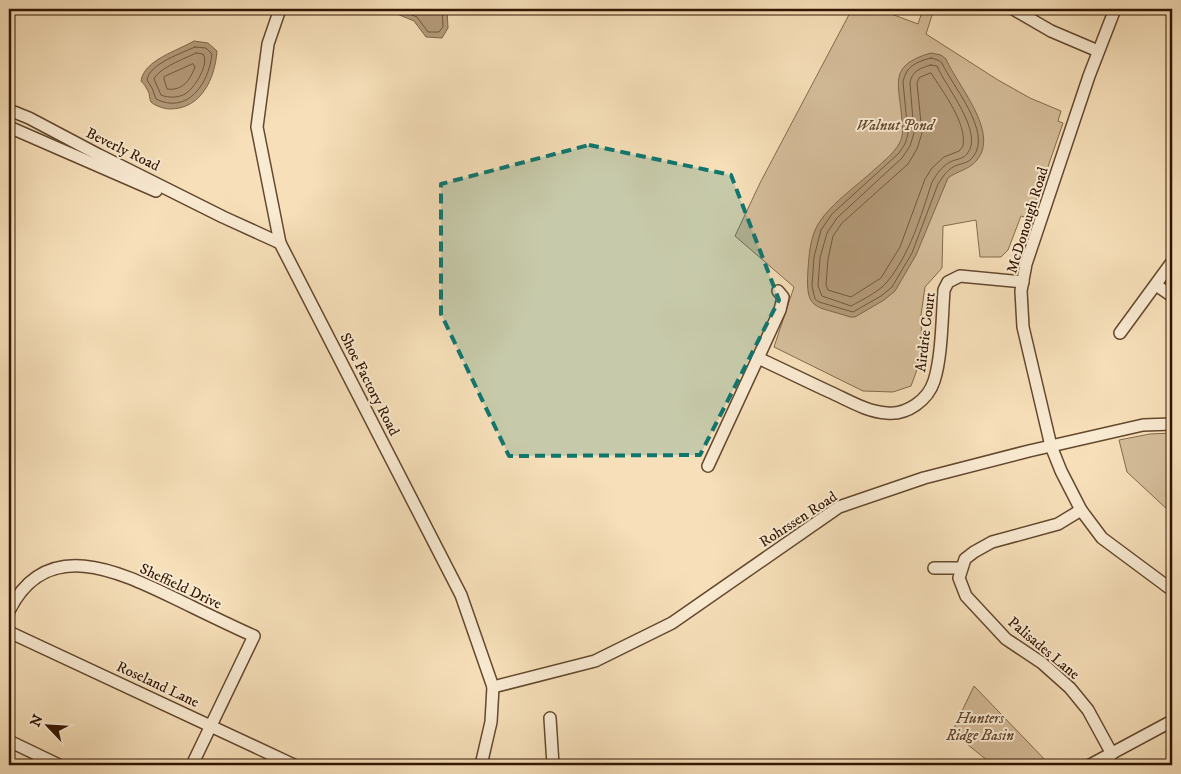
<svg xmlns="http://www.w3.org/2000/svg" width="1181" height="774" viewBox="0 0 1181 774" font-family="'IM FELL DW Pica',serif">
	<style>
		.green { fill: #d5bd9a; stroke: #846a4d }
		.water { fill: #b49b7a; stroke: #806649 }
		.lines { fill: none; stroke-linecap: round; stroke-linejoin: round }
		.shore { stroke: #74583d; stroke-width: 1 }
		.minor-casing { stroke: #64482e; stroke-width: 14 }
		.minor { stroke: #f9ead2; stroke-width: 11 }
		.marked { fill: #0f766e; fill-opacity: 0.2; stroke: #0f766e; stroke-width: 4; stroke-dasharray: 10 6; stroke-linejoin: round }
		.labels { text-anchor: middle; stroke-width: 4; stroke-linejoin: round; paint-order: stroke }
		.park-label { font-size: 15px; font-style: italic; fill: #64482e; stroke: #f9ead2 }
		.street-label { font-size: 15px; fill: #331600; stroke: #f9ead2 }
	</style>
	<rect width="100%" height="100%" fill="#f6dfb9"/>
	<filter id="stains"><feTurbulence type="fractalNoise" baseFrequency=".004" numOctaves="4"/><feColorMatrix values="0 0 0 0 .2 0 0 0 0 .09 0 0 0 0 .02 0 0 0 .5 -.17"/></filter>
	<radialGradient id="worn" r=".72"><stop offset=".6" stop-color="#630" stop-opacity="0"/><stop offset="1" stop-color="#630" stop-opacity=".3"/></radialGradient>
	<g class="green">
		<polygon points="852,9 878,9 918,24 923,9 934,9 926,34 998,80 1030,98 1061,111 1058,121 1063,123 1030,219 1021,216 1008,250 1001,257 980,257 976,220 943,226 942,268 925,287 921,315 922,356 911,386 893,392 863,391 774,347 794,287 735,236 760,183"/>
		<polygon points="1172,433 1172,510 1169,511 1127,472 1119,440 1150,434"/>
		<polygon points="974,686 1050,765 993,765 952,732"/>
	</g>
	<g class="water">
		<polygon points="385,9 447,9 448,28 442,38 426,37 414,21"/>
		<path d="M 194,41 L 208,43 L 217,51 C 215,79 201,109 170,109 C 165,109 155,106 151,102 C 149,99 150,94 148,91 C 146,87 144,84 141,81 C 144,60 177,51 194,41 Z"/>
		<path d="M 931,53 L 941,55 L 946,59 C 957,85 1000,132 977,160 C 969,170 957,171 948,178 L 916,255 L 895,291 L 884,300 L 855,317 L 850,317 C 815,305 805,312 808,269 C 809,255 810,241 816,228 C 827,206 857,186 875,169 C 884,161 893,154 899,144 C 903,137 903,130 902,122 C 900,84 886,66 931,53 Z"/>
	</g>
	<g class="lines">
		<g class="shore">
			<polyline points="397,9 417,17 428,32 439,32 443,27 442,9"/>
			<path d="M 195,47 L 206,48 L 212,54 C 209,83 188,115 156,99 L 152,88 L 147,80 C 149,64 182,53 195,47 Z"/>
			<path d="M 196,53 L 203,54 C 210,64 194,89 185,94 C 178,98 168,98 161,95 L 154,79 C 159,68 184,59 196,53 Z"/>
			<path d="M 931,58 L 938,60 L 942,63 C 952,86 993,132 973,157 C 968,164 960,163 953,167 C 946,171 942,178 938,184 L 912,253 L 892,287 L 881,296 L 853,312 L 819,302 L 815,299 L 812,286 L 814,257 L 821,230 L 832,214 L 899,153 L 905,144 L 908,134 L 903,82 C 906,66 916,62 931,58 Z"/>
			<path d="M 193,64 L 195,67 C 190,80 183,91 167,89 L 164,79 L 164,77 Z"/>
			<path d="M 931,65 L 937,66 C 945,86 985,133 967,154 C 963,159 956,159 950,162 C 941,167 937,174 932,182 C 921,216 910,254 887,282 C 880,291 862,300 851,306 L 822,296 L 818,286 L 820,258 L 827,233 L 837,218 L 902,158 L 910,146 L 914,133 L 910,83 C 912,71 920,68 931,65 Z"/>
			<path d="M 931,73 C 943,92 967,123 963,146 L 959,151 L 944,157 L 932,168 L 925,179 L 900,247 L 881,278 L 851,297 L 828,290 L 826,285 L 828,259 L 833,236 L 842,223 L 908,164 L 917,149 L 922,133 L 917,83 L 919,78 Z"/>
		</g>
		<g class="minor-casing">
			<g id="minor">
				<polyline points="280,9 268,44 257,127 280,243 461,595 493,687 491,722 481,765"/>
				<polyline points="1013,9 1051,31 1098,51"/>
				<polyline points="1115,9 1089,76 1026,264 1021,291 1023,327 1051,446 1061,471 1081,510 1102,538 1172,590"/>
				<polyline points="9,110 29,118 99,155 223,217 280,243"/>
				<polyline points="9,127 156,191"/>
				<polyline points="1156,285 1172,296"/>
				<polyline points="1120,333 1172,262"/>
				<polyline points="758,358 780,310 783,297 778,291"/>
				<path d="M 708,466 L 758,358 C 782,369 806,381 830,392 C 848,400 867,412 887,413 C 907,415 928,400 934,381 C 942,357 942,316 944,290 L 948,282 L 960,276 L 1023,282"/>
				<polyline points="1081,510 1058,524 992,542 974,552 965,559 959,578 966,596 1006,639 1042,663 1070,688 1088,710 1112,754"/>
				<polyline points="934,568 961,568"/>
				<path d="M 9,611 C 46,536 118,571 174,598 C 201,611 227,624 254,636 L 192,765"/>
				<polyline points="9,632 294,765"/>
				<polyline points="493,687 595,661 672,623 839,507 924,478 1029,451 1143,425 1172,424"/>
				<polyline points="550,718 553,765"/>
				<polyline points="9,741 59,765"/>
				<polyline points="1090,765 1172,721"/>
			</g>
		</g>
		<use href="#minor" class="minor"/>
	</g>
	<path class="marked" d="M 589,145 L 731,175 L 779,300 L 700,455 L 509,456 L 441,314 L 441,184 Z"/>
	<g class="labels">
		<g class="park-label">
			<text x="895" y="130">Walnut Pond</text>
			<text x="980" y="723">Hunters<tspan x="980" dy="17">Ridge Basin</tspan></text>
		</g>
		<g class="street-label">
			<text transform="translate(123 149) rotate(26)" y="5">Beverly Road</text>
			<text transform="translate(1027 220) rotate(-73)" y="5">McDonough Road</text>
			<text transform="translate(925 332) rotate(-83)" y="5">Airdrie Court</text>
			<text transform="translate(370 384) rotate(63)" y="5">Shoe Factory Road</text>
			<text transform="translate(798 519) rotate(-33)" y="5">Rohrssen Road</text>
			<text transform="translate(181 586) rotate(25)" y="5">Sheffield Drive</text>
			<text transform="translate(1044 648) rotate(40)" y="5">Palisades Lane</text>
			<text transform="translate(158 684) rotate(25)" y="5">Roseland Lane</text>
		</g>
	</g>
	<rect width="1181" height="774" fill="none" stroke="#f6dfb9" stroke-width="30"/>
	<rect x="10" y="10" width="1161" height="754" fill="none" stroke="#331600" stroke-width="2.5"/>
	<rect x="15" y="15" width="1151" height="744" fill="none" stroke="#331600"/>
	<g transform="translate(48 726) rotate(295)" stroke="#f9ead2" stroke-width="4" paint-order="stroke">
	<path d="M0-4L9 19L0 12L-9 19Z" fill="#331600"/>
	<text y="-8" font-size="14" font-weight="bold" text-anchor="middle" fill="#331600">N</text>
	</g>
	<rect width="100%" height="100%" filter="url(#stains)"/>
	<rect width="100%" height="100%" fill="url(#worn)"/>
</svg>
